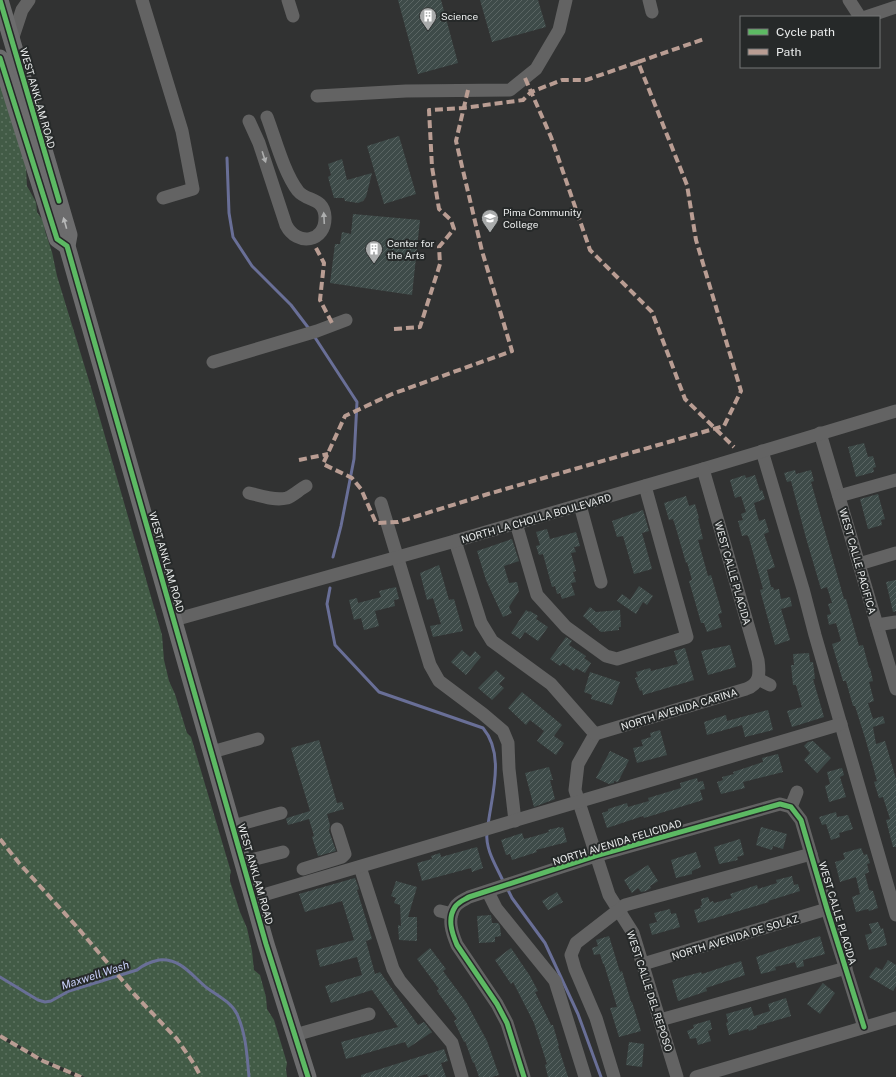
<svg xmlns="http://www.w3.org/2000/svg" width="896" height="1077" viewBox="0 0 896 1077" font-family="'Public Sans',sans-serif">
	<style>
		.grass { fill: url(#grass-dots) }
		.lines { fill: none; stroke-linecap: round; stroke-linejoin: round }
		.stream { stroke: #696f97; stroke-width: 3 }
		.building { fill: url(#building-hatch) }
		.minor { stroke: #636363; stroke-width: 13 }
		.major { stroke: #6c6c6d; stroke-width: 17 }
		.quiet { stroke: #b99d93; stroke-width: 4; stroke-dasharray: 8 4; stroke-linecap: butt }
		.cycleway-casing { stroke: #262929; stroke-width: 8 }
		.cycleway { stroke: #5cba63; stroke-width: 5 }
		.oneway { fill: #adaeae }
		.oneway2 { fill: #b8b9b9 }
		.labels { text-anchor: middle; stroke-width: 4; stroke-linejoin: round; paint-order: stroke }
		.poi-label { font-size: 10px; fill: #eaecec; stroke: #262929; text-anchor: start }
		.street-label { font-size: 10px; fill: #eaecec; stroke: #262929 }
		.water-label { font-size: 11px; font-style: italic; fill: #c9d0fa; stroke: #262929 }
	</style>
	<defs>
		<pattern id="grass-dots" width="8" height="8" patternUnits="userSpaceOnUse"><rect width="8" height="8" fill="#425b46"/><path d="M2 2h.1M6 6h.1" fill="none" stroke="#5d7361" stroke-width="1.8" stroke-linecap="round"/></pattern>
		<pattern id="building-hatch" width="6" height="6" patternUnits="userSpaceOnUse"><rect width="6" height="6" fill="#3e4b49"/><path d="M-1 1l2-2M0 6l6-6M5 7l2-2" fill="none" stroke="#5a6563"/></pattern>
	</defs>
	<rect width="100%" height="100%" fill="#313232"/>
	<g class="grass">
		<polygon points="0,79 20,142 26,168 27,186 36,202 37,212 44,222 45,231 52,252 57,276 90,384 162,635 164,660 169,681 175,694 187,733 191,737 231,872 230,875 230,881 240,912 247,928 252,951 254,970 260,975 266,997 267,1009 274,1020 287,1063 286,1069 287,1077 85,1077 43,1059 0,1034"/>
		<polygon points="0,1038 46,1064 75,1077 0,1077"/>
	</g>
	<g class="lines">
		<g class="stream">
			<polyline points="227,158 229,213 233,237 252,266 291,305 310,330"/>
			<polyline points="314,336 357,402 354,459 341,526 333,557"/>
			<path d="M 330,588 L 327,604 L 335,645 L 379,692 L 483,728 C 505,754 492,794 488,825"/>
			<path d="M 487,832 C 485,850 497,867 504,883"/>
			<polyline points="507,888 512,898 545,943 578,1014 601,1077"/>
			<path d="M 0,977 L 38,1000 L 45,1002 L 51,1001 L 69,991 L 137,970 C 144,964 150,962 159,960 C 181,958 192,976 207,988 C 218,996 231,1002 237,1014 C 246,1034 247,1055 249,1077"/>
		</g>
	</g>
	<g class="building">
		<polygon points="398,0 441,0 458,63 418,74"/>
		<polygon points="480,0 538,0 546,27 492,42"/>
		<polygon points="399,136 416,194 384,204 367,146"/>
		<polygon points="342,159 347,180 372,173 366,197 363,201 358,203 345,201 344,198 334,198 328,177 331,175 328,164"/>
		<polygon points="353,214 420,220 412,295 330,283 335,244 340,244 342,232 351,234"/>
		<polygon points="864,443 868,457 873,456 876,467 873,468 874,472 856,477 848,447"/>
		<polygon points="795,470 796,474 811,470 814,481 811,482 813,489 844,599 846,599 859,646 863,645 869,668 870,668 873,681 869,682 874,701 868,703 873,719 883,716 885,723 873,727 876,744 885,741 896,779 896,847 893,847 886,820 890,819 883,797 879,798 874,782 877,781 866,741 855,706 853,706 846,681 843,681 832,644 841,641 836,623 829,625 827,615 831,614 828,604 832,603 827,587 821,589 806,538 791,481 787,482 784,473"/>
		<polygon points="745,475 746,478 755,475 760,491 762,490 765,499 754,503 759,521 765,519 769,532 764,534 775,567 767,570 771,587 773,587 774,590 779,589 781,599 790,597 792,606 781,609 790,640 775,645 760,590 763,589 749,538 747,535 742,536 738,521 743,520 741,514 746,512 741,496 735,498 730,480"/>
		<polygon points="878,494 885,519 881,520 882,525 868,529 860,499"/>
		<polygon points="686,496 689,506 695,504 699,518 698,519 703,539 698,540 708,576 711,575 722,613 718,614 722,627 707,632 704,623 701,623 696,605 689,581 692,580 687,562 686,563 675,525 673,519 669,520 664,503"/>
		<polygon points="643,510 649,531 642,533 652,569 634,574 623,536 617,537 612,521"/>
		<polygon points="547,529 550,539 576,532 580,546 574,547 576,552 571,553 576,571 573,572 576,582 571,583 575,595 562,599 560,593 557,594 555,586 552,587 543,554 539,555 536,546 540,545 536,532"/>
		<polygon points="512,539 519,561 504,566 509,583 517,582 519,591 509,607 512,613 503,617 486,580 477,551"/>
		<polygon points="439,565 449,600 454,599 463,631 433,637 430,626 441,624 433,598 427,600 420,573"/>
		<polygon points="896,580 896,611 893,612 886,582"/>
		<polygon points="639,586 653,596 647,605 643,602 636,614 617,601 622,594 630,600"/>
		<polygon points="396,587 399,599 394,600 395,606 375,611 379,626 364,630 361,618 354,620 349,600 357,598 358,603 381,597 379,591"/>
		<polygon points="590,607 596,612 620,610 621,627 619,627 619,630 601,632 583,616"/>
		<polygon points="526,610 529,612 530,611 538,616 536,619 548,627 538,641 525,632 520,639 511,633"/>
		<polygon points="566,637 572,641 569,645 586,656 584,658 591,663 585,673 576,668 574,671 563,663 560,666 550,659"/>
		<polygon points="730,645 736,667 708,675 701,651"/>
		<polygon points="685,648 694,680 643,695 642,690 640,691 635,678 638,677 636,672 650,668 651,671 678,664 674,651"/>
		<polygon points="462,650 470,657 475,651 481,657 466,675 451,662"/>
		<polygon points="809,653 810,662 813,662 815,679 813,679 824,717 792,727 787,711 802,707 796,685 793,685 791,665 794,665 793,654"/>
		<polygon points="496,670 505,678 499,684 504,688 492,700 478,688"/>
		<polygon points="590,672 620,682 612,705 591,699 592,695 584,692"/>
		<polygon points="522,692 562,725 554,736 564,743 556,755 537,741 544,731 530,720 526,725 508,708"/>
		<polygon points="768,710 773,730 745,737 742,725 707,735 704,722 726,715 727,721"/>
		<polygon points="660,730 667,755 637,763 633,748 643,746 641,740 651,737 650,733"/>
		<polygon points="319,740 337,803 342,802 344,809 327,814 330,825 329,831 336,851 318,856 312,837 314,836 309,819 288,825 286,819 287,818 310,811 291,748"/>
		<polygon points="813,741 831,758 817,773 804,760 810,753 804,746 808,742"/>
		<polygon points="610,751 629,760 618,782 614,781 614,783 609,784 596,778"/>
		<polygon points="778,754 783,772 743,782 745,788 721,794 717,782 723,780 722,777 734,774 733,772 763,762 762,758"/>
		<polygon points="549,767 553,780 550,780 555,799 534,807 525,773"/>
		<polygon points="842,768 844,775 840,777 846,797 829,802 825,786 830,784 827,772"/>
		<polygon points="697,778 698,782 703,781 705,789 700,790 703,800 644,818 643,816 607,828 602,813 608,811 608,809 627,803 628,807 649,801 648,798 681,788 680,783"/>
		<polygon points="836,812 837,817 848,815 853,829 839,833 840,837 831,840 826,824 822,825 819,817"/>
		<polygon points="560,827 560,828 563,827 567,842 536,850 537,852 512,860 510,854 506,855 501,840 522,833 524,839 532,837 549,832 548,830"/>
		<polygon points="761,827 787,834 783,849 773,846 772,850 756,845"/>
		<polygon points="740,839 744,855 737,857 738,860 719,864 714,847"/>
		<polygon points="477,847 483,868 472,872 471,868 422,881 417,863 432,859 431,856 440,853 441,857"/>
		<polygon points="861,848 864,855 867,854 870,863 867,864 869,872 865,874 869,890 873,891 878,908 869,911 868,909 856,912 852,897 860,894 856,877 840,882 835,862 845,859 843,853"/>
		<polygon points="696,852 701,867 692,871 692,874 676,878 671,860"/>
		<polygon points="648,865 658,881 650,886 651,888 646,891 641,892 638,888 632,893 624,880"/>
		<polygon points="792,876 794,885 798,884 800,891 768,901 769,902 698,923 694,910 701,908 700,906 702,905 701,899 708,897 710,902 713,901 714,903 732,898 730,894 757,885 758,889 777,883 776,880"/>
		<polygon points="355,878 359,889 357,890 372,939 366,941 375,974 380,972 418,1025 424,1022 432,1032 408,1048 405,1042 346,1059 341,1042 398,1027 372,990 331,1003 325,986 362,975 357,957 320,967 316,950 354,940 342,901 305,912 299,894"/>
		<polygon points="396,881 417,887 408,917 417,917 417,941 399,940 398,925 401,926 400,905 394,903 396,898 391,896"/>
		<polygon points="557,892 563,902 548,910 542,901"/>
		<polygon points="670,909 671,914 676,913 680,927 652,935 649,924 657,922 654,913"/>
		<polygon points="491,915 492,923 498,923 500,926 501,936 495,937 495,942 479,943 477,916"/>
		<polygon points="878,922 881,929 883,928 887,945 869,950 865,935 872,933 869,924"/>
		<polygon points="609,936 620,972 622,971 631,1002 632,1002 641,1031 619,1037 610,1008 617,1007 604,964 603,964 600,954 594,955 592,948 598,946 596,940"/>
		<polygon points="820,936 825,954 803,960 804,966 797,968 795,962 775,967 776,970 761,974 756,957"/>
		<polygon points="430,948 446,969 443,971 466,1002 487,1041 499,1075 492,1077 479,1077 474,1062 473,1063 465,1041 464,1042 454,1021 457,1019 437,991 439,989 417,959"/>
		<polygon points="511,948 530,976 538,991 535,992 551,1025 553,1025 559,1046 558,1046 568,1077 548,1077 545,1065 547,1064 534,1023 513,982 511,984 495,960"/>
		<polygon points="888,960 896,965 896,986 893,991 869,977 876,967 882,970"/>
		<polygon points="741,961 745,975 706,988 707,991 678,1001 672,980 701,972 702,974"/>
		<polygon points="823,983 835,993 820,1014 807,1004"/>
		<polygon points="786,998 791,1016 757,1026 757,1028 749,1031 748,1029 729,1035 726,1023 728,1022 726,1014 751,1007 754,1016 770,1011 768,1004"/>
		<polygon points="710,1020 712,1029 708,1031 711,1041 698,1045 696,1038 690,1039 687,1031 694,1028 693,1025"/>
		<polygon points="629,1042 644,1044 642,1067 626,1065"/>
		<polygon points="444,1049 448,1061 441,1063 446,1077 428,1077 427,1074 416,1077 361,1077 361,1075"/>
	</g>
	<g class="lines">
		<g class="minor">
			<polyline points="142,0 182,131 193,189 163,198"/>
			<polyline points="288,0 293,16"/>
			<polyline points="649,0 652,12"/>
			<polyline points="849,0 860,17"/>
			<polyline points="866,17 896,7"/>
			<polyline points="12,40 22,10 29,0"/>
			<polyline points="317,96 406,91 510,90 536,69 559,30 566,0"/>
			<path d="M 249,121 L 259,143 L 286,225 C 297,247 326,242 325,217 C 324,197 307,202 298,191 C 284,173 275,138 267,117"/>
			<polyline points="213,362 317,331 346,320"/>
			<polyline points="820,433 896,689"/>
			<polyline points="762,451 803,589 815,635 896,915"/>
			<path d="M 249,493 C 261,496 275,501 287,498 C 293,496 300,489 306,486"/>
			<polyline points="839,496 896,480"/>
			<polyline points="381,503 430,665 439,681 483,714 503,731 508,743 509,769 515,821"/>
			<polyline points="580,505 601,582"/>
			<polyline points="516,523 537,595 566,627 606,656 617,659 687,637 645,486"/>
			<polyline points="455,541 481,623 492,641 551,684 595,734 578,764 575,790 609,895 633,933 677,1077"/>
			<polyline points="859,564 896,553"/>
			<polyline points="174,620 455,541 703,469 896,411"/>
			<polyline points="877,625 896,622"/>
			<polyline points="758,679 770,685"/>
			<path d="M 595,734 L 746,689 C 760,684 760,674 758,660 L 703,469"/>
			<polyline points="212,752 258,739"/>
			<polyline points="791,807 797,792"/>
			<polyline points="233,826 281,813"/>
			<polyline points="243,862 283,852"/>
			<polyline points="360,867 393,969 400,981 452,1043 462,1077"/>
			<polyline points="303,869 342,857 345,854 337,829"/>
			<polyline points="488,892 496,908 555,981 585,1077"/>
			<polyline points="253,898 841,724"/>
			<polyline points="440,911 452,914"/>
			<polyline points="643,964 827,909"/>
			<polyline points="660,1020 846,968"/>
			<polyline points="295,1035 369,1014"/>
			<path d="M 524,1077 L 507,1023 L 497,1004 L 457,945 C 452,933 447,919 455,907 C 458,902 464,900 469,897 L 595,856 L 780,804 L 791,807 L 801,820 L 827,909 L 864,1027"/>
			<polyline points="614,1077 596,1018 575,969 571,955 576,943 625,905 811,854"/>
			<polyline points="696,1077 896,1018"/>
		</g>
		<g class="major">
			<polyline points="0,0 69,235 67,246 266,944 308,1077"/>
			<polyline points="0,58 57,239 67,246"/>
		</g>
		<g class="quiet">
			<polyline points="525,78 551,137 590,250 652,312 685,399 734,447"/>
			<polyline points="468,90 456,141 482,251 512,351 392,394 345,416 323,464 352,478 361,489 376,523 398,522 488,494 724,426 741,391 696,240 687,185 638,62 704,39"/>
			<polyline points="316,248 324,263 320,300 333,325"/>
			<polyline points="394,329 420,327 440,264 439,247 454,229 451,220 439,209 432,167 429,110 463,108 523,100 531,92 562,80 586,80 638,62"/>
			<polyline points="299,460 328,454"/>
			<polyline points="0,839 19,863 77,927 134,994 177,1039 194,1064 201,1077"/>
			<polyline points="0,1036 43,1061 81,1077"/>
		</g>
		<g class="cycleway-casing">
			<g id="cycleway">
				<polyline points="0,0 59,201"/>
				<polyline points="0,58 57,239 67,246 266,944 308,1077"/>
				<path d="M 524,1077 L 507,1023 L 497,1004 L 457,945 C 452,933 447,919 455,907 C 458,902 464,900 469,897 L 595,856 L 780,804 L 791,807 L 801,820 L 827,909 L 864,1027"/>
			</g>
		</g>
		<use href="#cycleway" class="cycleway"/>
	</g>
	<defs><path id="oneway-solid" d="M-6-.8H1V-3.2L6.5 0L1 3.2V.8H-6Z"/></defs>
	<g class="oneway">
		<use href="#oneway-solid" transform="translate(264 157) rotate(72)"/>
		<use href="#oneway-solid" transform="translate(324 218) rotate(-93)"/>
	</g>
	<use class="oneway2" href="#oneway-solid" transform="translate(65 223) rotate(-106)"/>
	<defs>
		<g id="building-pin" transform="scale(0.9)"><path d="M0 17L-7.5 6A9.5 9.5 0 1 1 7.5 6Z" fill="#a9abab" stroke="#262929"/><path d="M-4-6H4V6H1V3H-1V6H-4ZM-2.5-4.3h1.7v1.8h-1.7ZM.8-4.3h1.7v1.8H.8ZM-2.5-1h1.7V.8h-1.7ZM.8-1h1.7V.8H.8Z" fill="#fff"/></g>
		<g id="university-pin" transform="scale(0.9)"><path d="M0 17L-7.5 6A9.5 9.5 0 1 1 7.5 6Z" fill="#a9abab" stroke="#262929"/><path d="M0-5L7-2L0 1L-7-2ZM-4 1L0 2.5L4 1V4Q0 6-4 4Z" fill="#fff"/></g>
	</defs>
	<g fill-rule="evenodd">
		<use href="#building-pin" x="428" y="16"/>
		<use href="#university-pin" x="490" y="218"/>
		<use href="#building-pin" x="374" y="249"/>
	</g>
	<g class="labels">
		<g class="poi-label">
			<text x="441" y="20">Science</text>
			<text x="503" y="216">Pima Community<tspan x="503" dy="12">College</tspan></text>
			<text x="387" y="247">Center for<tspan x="387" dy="12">the Arts</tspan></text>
		</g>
		<g class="street-label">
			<text transform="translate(38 98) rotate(74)" y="4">WEST ANKLAM ROAD</text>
			<text transform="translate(536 518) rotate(-16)" y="4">NORTH LA CHOLLA BOULEVARD</text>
			<text transform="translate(858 561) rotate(74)" y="4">WEST CALLE PACIFICA</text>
			<text transform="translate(167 562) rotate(74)" y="4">WEST ANKLAM ROAD</text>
			<text transform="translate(733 573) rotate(74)" y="4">WEST CALLE PLACIDA</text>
			<text transform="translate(679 709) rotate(-17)" y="4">NORTH AVENIDA CARINA</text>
			<text transform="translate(617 842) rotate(-17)" y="4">NORTH AVENIDA FELICIDAD</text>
			<text transform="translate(256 874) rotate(74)" y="4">WEST ANKLAM ROAD</text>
			<text transform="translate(838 913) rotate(73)" y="4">WEST CALLE PLACIDA</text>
			<text transform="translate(735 937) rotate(-17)" y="4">NORTH AVENIDA DE SOLAZ</text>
			<text transform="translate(650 991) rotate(72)" y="4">WEST CALLE DEL REPOSO</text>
		</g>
		<g class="water-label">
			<text transform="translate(95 975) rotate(-18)" y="4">Maxwell Wash</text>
		</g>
	</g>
	<rect x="740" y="16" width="140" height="52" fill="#262929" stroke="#747777"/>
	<rect x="748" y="29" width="20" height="6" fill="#5cba63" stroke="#747777"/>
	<text x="776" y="36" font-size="12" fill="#eaecec">Cycle path</text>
	<rect x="748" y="49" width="20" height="6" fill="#b99d93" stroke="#747777"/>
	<text x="776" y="56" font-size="12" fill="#eaecec">Path</text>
</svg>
